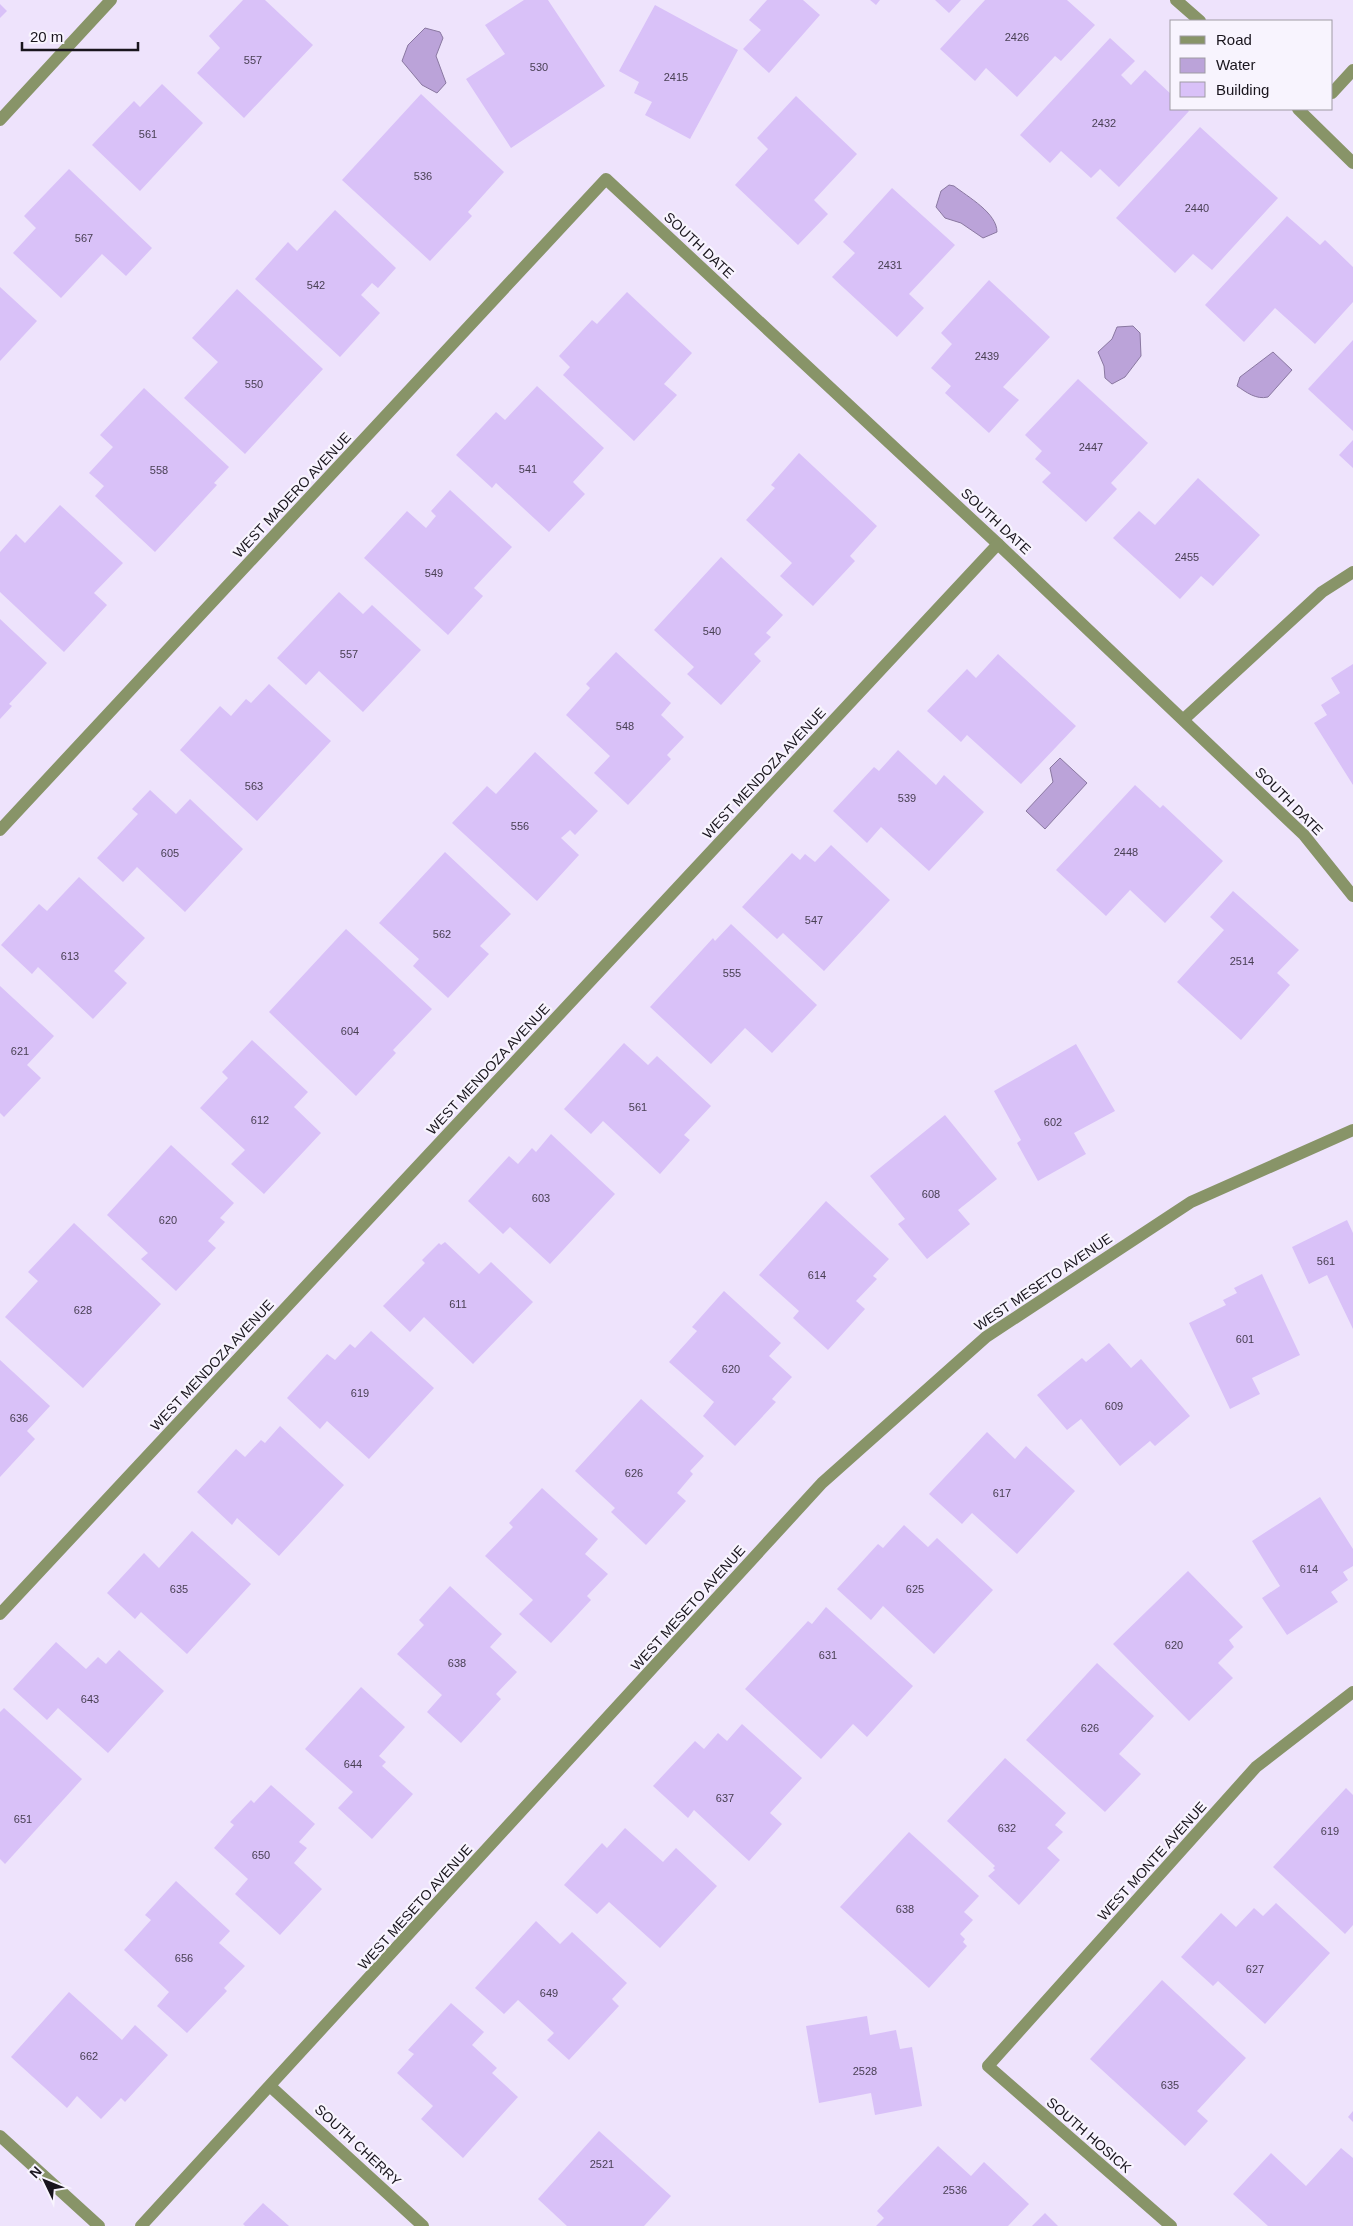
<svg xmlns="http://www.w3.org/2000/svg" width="1353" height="2226" viewBox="0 0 1353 2226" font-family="Arial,sans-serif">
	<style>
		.water { fill: #bba3d9; stroke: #8a78a1 }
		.building { fill: #d9c1f8 }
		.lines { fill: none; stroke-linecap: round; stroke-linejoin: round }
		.minor { stroke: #889468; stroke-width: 12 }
		.labels { text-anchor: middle; stroke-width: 4.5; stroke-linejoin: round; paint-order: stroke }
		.number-label { font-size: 11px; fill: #494054 }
		.street-label { font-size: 14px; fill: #19151d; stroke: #f8f4fe }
	</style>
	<rect width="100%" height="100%" fill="#eee3fc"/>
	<g class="water">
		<polygon points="425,28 440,32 443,38 436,56 446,83 437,93 422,85 402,61 408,45"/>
		<path d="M 949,185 L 954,186 C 968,197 997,213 997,232 L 983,238 L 961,223 L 945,218 L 936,207 L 941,191 Z"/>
		<polygon points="1133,326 1140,333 1141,356 1125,377 1112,384 1105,378 1104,366 1098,352 1112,339 1117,327"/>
		<path d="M 1273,352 L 1292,370 L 1268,397 C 1256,400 1246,392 1237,386 L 1240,377 Z"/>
		<polygon points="1060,758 1087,783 1045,829 1026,811 1053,782 1050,768"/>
	</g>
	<g class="building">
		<polygon points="243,0 265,0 313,45 244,118 197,73 220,48 209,36"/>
		<polygon points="524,0 548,0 605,86 511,148 466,79 505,54 485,25"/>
		<polygon points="767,0 803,0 820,15 769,73 743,49 761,30 749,20"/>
		<polygon points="870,0 880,0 876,5"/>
		<polygon points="935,0 961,0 949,13"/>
		<polygon points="985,0 1067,0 1095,25 1061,61 1055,56 1017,97 986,68 975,81 940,49"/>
		<polygon points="0,4 7,11 0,18"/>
		<polygon points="655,5 738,50 690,139 645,115 652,102 634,93 639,82 619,71"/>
		<polygon points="1110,38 1135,61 1121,75 1131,85 1145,70 1172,95 1172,109 1187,109 1189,111 1119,187 1100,169 1091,178 1061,151 1050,163 1020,135"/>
		<polygon points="162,84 203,123 140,191 92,145 134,101 140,107"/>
		<polygon points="421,94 504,172 468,212 472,216 430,261 342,180"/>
		<polygon points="796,96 857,154 814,200 828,214 798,245 735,185 768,149 757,138"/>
		<polygon points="1200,127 1278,198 1212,270 1193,254 1175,273 1116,218"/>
		<polygon points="69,169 152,248 126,276 102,254 61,298 13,253 36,228 24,216"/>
		<polygon points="892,188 955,245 909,294 924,308 897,337 832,277 855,253 843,242"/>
		<polygon points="335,210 396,268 378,288 372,283 361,295 380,313 340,357 255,279 288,242 297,251"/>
		<polygon points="1287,216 1320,245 1325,240 1353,267 1353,302 1315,344 1275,308 1244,342 1205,305"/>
		<polygon points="989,280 1050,337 1003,387 1019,400 989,433 945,393 951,386 931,368 952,344 941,333"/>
		<polygon points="0,287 37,321 0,361"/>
		<polygon points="237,289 323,369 245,454 184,398 218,362 192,338"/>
		<polygon points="627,292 692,353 664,384 677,395 634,441 563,375 570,367 559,356 592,320 597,324"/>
		<polygon points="1353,340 1353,431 1308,389"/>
		<polygon points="1078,379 1148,443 1111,483 1117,489 1086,522 1042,482 1051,473 1035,459 1042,451 1025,435"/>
		<polygon points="537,386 604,448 573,482 585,494 549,532 496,483 492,488 456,455 496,412 505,420"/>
		<polygon points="144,388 229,467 214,483 217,485 155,552 95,496 104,486 89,473 113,447 100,435"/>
		<polygon points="1353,440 1353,468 1339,455"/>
		<polygon points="799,453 877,526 850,556 855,561 813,606 780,576 792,563 746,520 775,488 771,485"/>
		<polygon points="1198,478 1260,535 1213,586 1201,576 1180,599 1113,538 1139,511 1155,525"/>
		<polygon points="450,490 512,547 474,588 483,596 448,635 364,558 407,511 426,528 436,516 431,511"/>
		<polygon points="60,505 123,563 94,593 107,605 64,652 0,592 0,552 16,534 25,543"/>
		<polygon points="721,557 783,615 766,633 771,637 754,654 761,661 721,705 687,674 694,667 654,630"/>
		<polygon points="339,592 363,614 372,605 421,650 363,712 319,671 306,685 277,658"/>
		<polygon points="0,619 47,663 9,704 12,706 0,719"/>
		<polygon points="616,652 671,703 661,715 684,737 667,755 671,759 628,805 594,773 610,756 566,715 590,688 586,684"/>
		<polygon points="998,654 1076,726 1021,784 967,735 961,742 927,711 967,669 976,678"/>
		<polygon points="1353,664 1353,785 1314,723 1327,715 1321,705 1340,693 1331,678"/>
		<polygon points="269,684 331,741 257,821 180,750 220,706 231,716 246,699 251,703"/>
		<polygon points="898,750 936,785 944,775 984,812 929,871 881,827 867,843 833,811 874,767 879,771"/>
		<polygon points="535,752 598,811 575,835 570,830 561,838 579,855 537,901 452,823 487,786 496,794"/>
		<polygon points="1135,785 1160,808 1163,805 1223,861 1165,923 1130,890 1106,916 1056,870"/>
		<polygon points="150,790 176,814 190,799 243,849 185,912 137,867 123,882 97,858 138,814 132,809"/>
		<polygon points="831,845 890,900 824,971 783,933 777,939 742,907 792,853 800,860 805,854 815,862"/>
		<polygon points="445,852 511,914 480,946 489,954 448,998 413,966 419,959 379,923"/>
		<polygon points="79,877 145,938 114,971 127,983 93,1019 38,967 32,974 1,945 39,904 47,911"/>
		<polygon points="1233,891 1299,950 1277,973 1290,985 1241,1040 1177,982 1224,930 1210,917"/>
		<polygon points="731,924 817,1005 772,1053 745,1028 711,1064 650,1007 713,938 715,941"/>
		<polygon points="346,929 432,1009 393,1050 396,1053 356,1096 269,1012"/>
		<polygon points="0,986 54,1036 27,1065 41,1078 4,1117 0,1113"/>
		<polygon points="252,1040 308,1092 294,1107 321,1133 264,1194 231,1164 245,1150 200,1108 228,1078 222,1072"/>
		<polygon points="624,1043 648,1065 657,1056 711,1106 684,1135 690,1140 660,1174 603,1121 591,1134 564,1109"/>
		<polygon points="1076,1044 1115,1111 1074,1133 1086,1154 1038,1181 1017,1143 1021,1140 994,1091"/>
		<polygon points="945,1115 997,1179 958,1210 970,1224 927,1259 898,1224 905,1219 870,1176"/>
		<polygon points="551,1134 615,1194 550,1264 510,1227 503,1234 468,1201 509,1156 518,1164 532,1148 536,1152"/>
		<polygon points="171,1145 234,1203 220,1218 225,1222 208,1241 216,1248 176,1291 141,1259 148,1253 107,1215"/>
		<polygon points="826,1201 889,1259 873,1276 877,1279 856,1301 865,1309 828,1350 793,1318 799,1311 759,1275"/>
		<polygon points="1347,1220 1353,1233 1353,1329 1327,1275 1309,1284 1292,1247"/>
		<polygon points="74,1223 161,1304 83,1388 5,1317 38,1281 28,1272"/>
		<polygon points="445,1242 479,1274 491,1262 533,1302 473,1364 424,1317 410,1332 383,1306 425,1263 422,1260 439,1243 441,1245"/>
		<polygon points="1262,1274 1300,1355 1252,1378 1260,1394 1230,1409 1189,1323 1226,1305 1223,1300 1237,1293 1234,1288"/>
		<polygon points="724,1291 781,1343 769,1356 792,1377 772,1399 776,1402 735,1446 703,1416 714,1402 669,1362 697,1331 692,1327"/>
		<polygon points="371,1331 434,1388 369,1459 327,1421 320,1429 287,1398 327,1354 335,1360 350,1344 355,1348"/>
		<polygon points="1109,1343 1131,1368 1141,1359 1190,1416 1155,1446 1150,1441 1120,1466 1081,1419 1067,1430 1037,1395 1082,1358 1086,1362"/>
		<polygon points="0,1360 50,1406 27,1431 35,1439 0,1477"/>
		<polygon points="641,1399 704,1456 690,1471 693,1474 677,1493 686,1501 646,1545 611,1512 615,1508 575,1471"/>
		<polygon points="280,1426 344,1485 279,1556 237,1518 232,1525 197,1492 236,1449 245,1457 261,1440 265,1443"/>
		<polygon points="987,1432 1015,1459 1026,1446 1075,1491 1017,1554 972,1513 962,1524 929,1494"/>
		<polygon points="542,1488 598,1539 585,1554 608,1574 587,1596 591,1600 551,1643 519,1614 533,1600 485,1556 513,1527 509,1523"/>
		<polygon points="1320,1497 1353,1549 1353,1566 1343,1572 1348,1580 1331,1592 1338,1602 1287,1635 1262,1598 1280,1586 1252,1541"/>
		<polygon points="904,1525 928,1547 937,1538 993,1590 934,1654 883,1606 871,1620 837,1589 878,1544 883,1548"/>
		<polygon points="192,1531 251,1584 187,1654 141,1612 135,1619 107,1593 144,1553 159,1568"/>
		<polygon points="1188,1571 1243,1627 1229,1640 1234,1647 1218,1663 1233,1678 1189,1721 1113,1644"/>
		<polygon points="450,1586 502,1634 490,1647 517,1672 496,1694 501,1699 461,1743 427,1712 442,1695 397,1654 424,1625 419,1620"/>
		<polygon points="826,1607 913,1686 867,1737 853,1724 821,1759 745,1689 808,1621 812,1624"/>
		<polygon points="56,1642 86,1669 98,1657 106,1664 119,1650 164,1691 108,1753 58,1708 47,1720 13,1689"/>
		<polygon points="1097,1663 1154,1716 1119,1754 1141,1774 1105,1812 1026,1740"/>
		<polygon points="361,1687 405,1727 379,1756 386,1762 382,1766 413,1794 372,1839 338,1808 353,1792 305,1749"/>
		<polygon points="4,1708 82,1779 5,1864 0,1859 0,1712"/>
		<polygon points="742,1724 802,1778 770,1813 782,1824 749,1861 694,1810 688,1818 653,1786 695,1741 704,1749 718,1733 727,1741"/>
		<polygon points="1005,1758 1066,1813 1055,1825 1063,1832 1047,1848 1060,1860 1019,1905 988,1876 995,1870 993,1868 995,1866 947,1821"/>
		<polygon points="271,1785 315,1824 299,1842 307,1848 294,1863 322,1889 280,1935 235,1894 248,1879 214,1848 234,1825 230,1822 251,1800 254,1803"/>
		<polygon points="1346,1788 1353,1795 1353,1925 1345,1934 1273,1867"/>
		<polygon points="625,1828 663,1862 676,1848 717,1886 660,1948 609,1902 597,1914 564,1885 602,1843 607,1848"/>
		<polygon points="909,1832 979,1896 964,1912 973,1920 960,1934 965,1939 963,1942 967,1946 929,1988 840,1907"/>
		<polygon points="176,1881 230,1931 219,1943 245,1966 224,1988 227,1991 187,2033 157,2006 169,1992 124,1950 151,1920 145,1915"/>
		<polygon points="1276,1903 1330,1953 1265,2024 1218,1981 1213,1986 1181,1957 1221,1913 1236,1927 1254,1908 1263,1916"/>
		<polygon points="536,1921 560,1944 572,1932 627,1983 612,1999 619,2006 569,2060 547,2040 554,2033 518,2000 504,2014 475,1988"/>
		<polygon points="1162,1980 1246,2058 1197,2111 1208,2121 1185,2146 1090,2059"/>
		<polygon points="69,1992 122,2040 135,2025 168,2055 125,2102 121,2098 101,2119 77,2096 67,2108 11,2057"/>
		<polygon points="451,2003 484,2032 472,2045 497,2068 492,2073 518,2097 463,2158 421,2119 433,2106 397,2073 414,2054 408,2050"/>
		<polygon points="867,2016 870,2035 896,2030 900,2049 912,2047 922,2106 875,2115 871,2093 819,2103 806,2026"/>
		<polygon points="1353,2111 1353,2122 1348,2117"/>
		<polygon points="599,2131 671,2196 644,2226 567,2226 538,2199"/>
		<polygon points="938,2146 971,2176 984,2162 1029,2204 1008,2226 876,2226 884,2218 877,2211"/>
		<polygon points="1341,2148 1353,2158 1353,2226 1268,2226 1233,2194 1271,2153 1306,2186"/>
		<polygon points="263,2203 289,2226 245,2226 243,2224"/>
		<polygon points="1045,2213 1058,2226 1032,2226"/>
	</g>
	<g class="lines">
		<g class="minor">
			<polyline points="1176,0 1200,21"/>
			<polyline points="1332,93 1353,70"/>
			<polyline points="1298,109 1353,163"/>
			<polyline points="0,120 111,0"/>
			<polyline points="1184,719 1322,592 1353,572"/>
			<polyline points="0,830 606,179 998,544 1304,835 1353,896"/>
			<polyline points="0,1614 998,544"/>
			<polyline points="271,2087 423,2226"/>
			<polyline points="0,2136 99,2226"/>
			<polyline points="141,2226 822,1483 986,1337 1191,1202 1353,1130"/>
			<polyline points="1171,2226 988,2066 1256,1767 1353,1692"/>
		</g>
	</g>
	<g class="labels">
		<g class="number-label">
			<text x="1017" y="41">2426</text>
			<text x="253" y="64">557</text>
			<text x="539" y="71">530</text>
			<text x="676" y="81">2415</text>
			<text x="1104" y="127">2432</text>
			<text x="148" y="138">561</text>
			<text x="423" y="180">536</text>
			<text x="1197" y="212">2440</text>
			<text x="84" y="242">567</text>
			<text x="890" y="269">2431</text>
			<text x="316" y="289">542</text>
			<text x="987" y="360">2439</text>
			<text x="254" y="388">550</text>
			<text x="1091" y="451">2447</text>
			<text x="528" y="473">541</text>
			<text x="159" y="474">558</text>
			<text x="1187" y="561">2455</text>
			<text x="434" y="577">549</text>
			<text x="712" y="635">540</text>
			<text x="349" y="658">557</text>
			<text x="625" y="730">548</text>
			<text x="254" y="790">563</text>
			<text x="907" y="802">539</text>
			<text x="520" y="830">556</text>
			<text x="1126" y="856">2448</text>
			<text x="170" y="857">605</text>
			<text x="814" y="924">547</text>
			<text x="442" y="938">562</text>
			<text x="70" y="960">613</text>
			<text x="1242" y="965">2514</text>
			<text x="732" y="977">555</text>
			<text x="350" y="1035">604</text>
			<text x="20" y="1055">621</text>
			<text x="638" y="1111">561</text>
			<text x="260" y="1124">612</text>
			<text x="1053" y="1126">602</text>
			<text x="931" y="1198">608</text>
			<text x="541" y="1202">603</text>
			<text x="168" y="1224">620</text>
			<text x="1326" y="1265">561</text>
			<text x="817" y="1279">614</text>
			<text x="458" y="1308">611</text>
			<text x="83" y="1314">628</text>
			<text x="1245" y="1343">601</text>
			<text x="731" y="1373">620</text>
			<text x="360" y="1397">619</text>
			<text x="1114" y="1410">609</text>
			<text x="19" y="1422">636</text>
			<text x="634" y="1477">626</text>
			<text x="1002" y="1497">617</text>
			<text x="1309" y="1573">614</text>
			<text x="179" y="1593">635</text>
			<text x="915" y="1593">625</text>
			<text x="1174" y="1649">620</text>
			<text x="828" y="1659">631</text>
			<text x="457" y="1667">638</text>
			<text x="90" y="1703">643</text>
			<text x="1090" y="1732">626</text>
			<text x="353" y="1768">644</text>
			<text x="725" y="1802">637</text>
			<text x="23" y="1823">651</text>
			<text x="1007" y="1832">632</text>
			<text x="1330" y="1835">619</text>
			<text x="261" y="1859">650</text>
			<text x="905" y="1913">638</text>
			<text x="184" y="1962">656</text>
			<text x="1255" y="1973">627</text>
			<text x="549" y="1997">649</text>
			<text x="89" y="2060">662</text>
			<text x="865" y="2075">2528</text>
			<text x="1170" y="2089">635</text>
			<text x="602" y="2168">2521</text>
			<text x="955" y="2194">2536</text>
		</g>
		<g class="street-label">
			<text transform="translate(699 245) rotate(43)" y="5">SOUTH DATE</text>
			<text transform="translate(292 495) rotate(-47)" y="5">WEST MADERO AVENUE</text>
			<text transform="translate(996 521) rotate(43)" y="5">SOUTH DATE</text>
			<text transform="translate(764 773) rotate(-47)" y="5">WEST MENDOZA AVENUE</text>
			<text transform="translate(1289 801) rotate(45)" y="5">SOUTH DATE</text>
			<text transform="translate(488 1069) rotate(-47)" y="5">WEST MENDOZA AVENUE</text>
			<text transform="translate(1043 1282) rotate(-34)" y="5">WEST MESETO AVENUE</text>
			<text transform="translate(212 1365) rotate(-47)" y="5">WEST MENDOZA AVENUE</text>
			<text transform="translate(688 1608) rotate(-48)" y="5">WEST MESETO AVENUE</text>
			<text transform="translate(1152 1861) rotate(-48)" y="5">WEST MONTE AVENUE</text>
			<text transform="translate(415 1907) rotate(-48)" y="5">WEST MESETO AVENUE</text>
			<text transform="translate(1089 2135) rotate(41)" y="5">SOUTH HOSICK</text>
			<text transform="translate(358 2145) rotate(43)" y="5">SOUTH CHERRY</text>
		</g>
	</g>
	<rect x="1170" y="20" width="162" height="90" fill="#f8f4fe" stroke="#9f9ba4"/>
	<rect x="1180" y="36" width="25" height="8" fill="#889468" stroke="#9f9ba4"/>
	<text x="1216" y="45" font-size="15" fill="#19151d">Road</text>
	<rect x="1180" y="58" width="25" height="15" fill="#bba3d9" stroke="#9f9ba4"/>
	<text x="1216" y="70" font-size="15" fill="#19151d">Water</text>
	<rect x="1180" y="82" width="25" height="15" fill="#d9c1f8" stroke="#9f9ba4"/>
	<text x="1216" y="95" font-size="15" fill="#19151d">Building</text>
	<g transform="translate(45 2181) rotate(313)" stroke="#f8f4fe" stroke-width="4" paint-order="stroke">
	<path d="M0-4L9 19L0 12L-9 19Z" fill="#19151d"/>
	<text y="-8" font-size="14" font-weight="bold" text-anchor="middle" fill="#19151d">N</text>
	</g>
	<path d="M22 42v8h116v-8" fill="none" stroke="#19151d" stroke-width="2.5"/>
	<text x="30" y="42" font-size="15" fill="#19151d" stroke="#f8f4fe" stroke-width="4" paint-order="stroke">20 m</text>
</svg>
